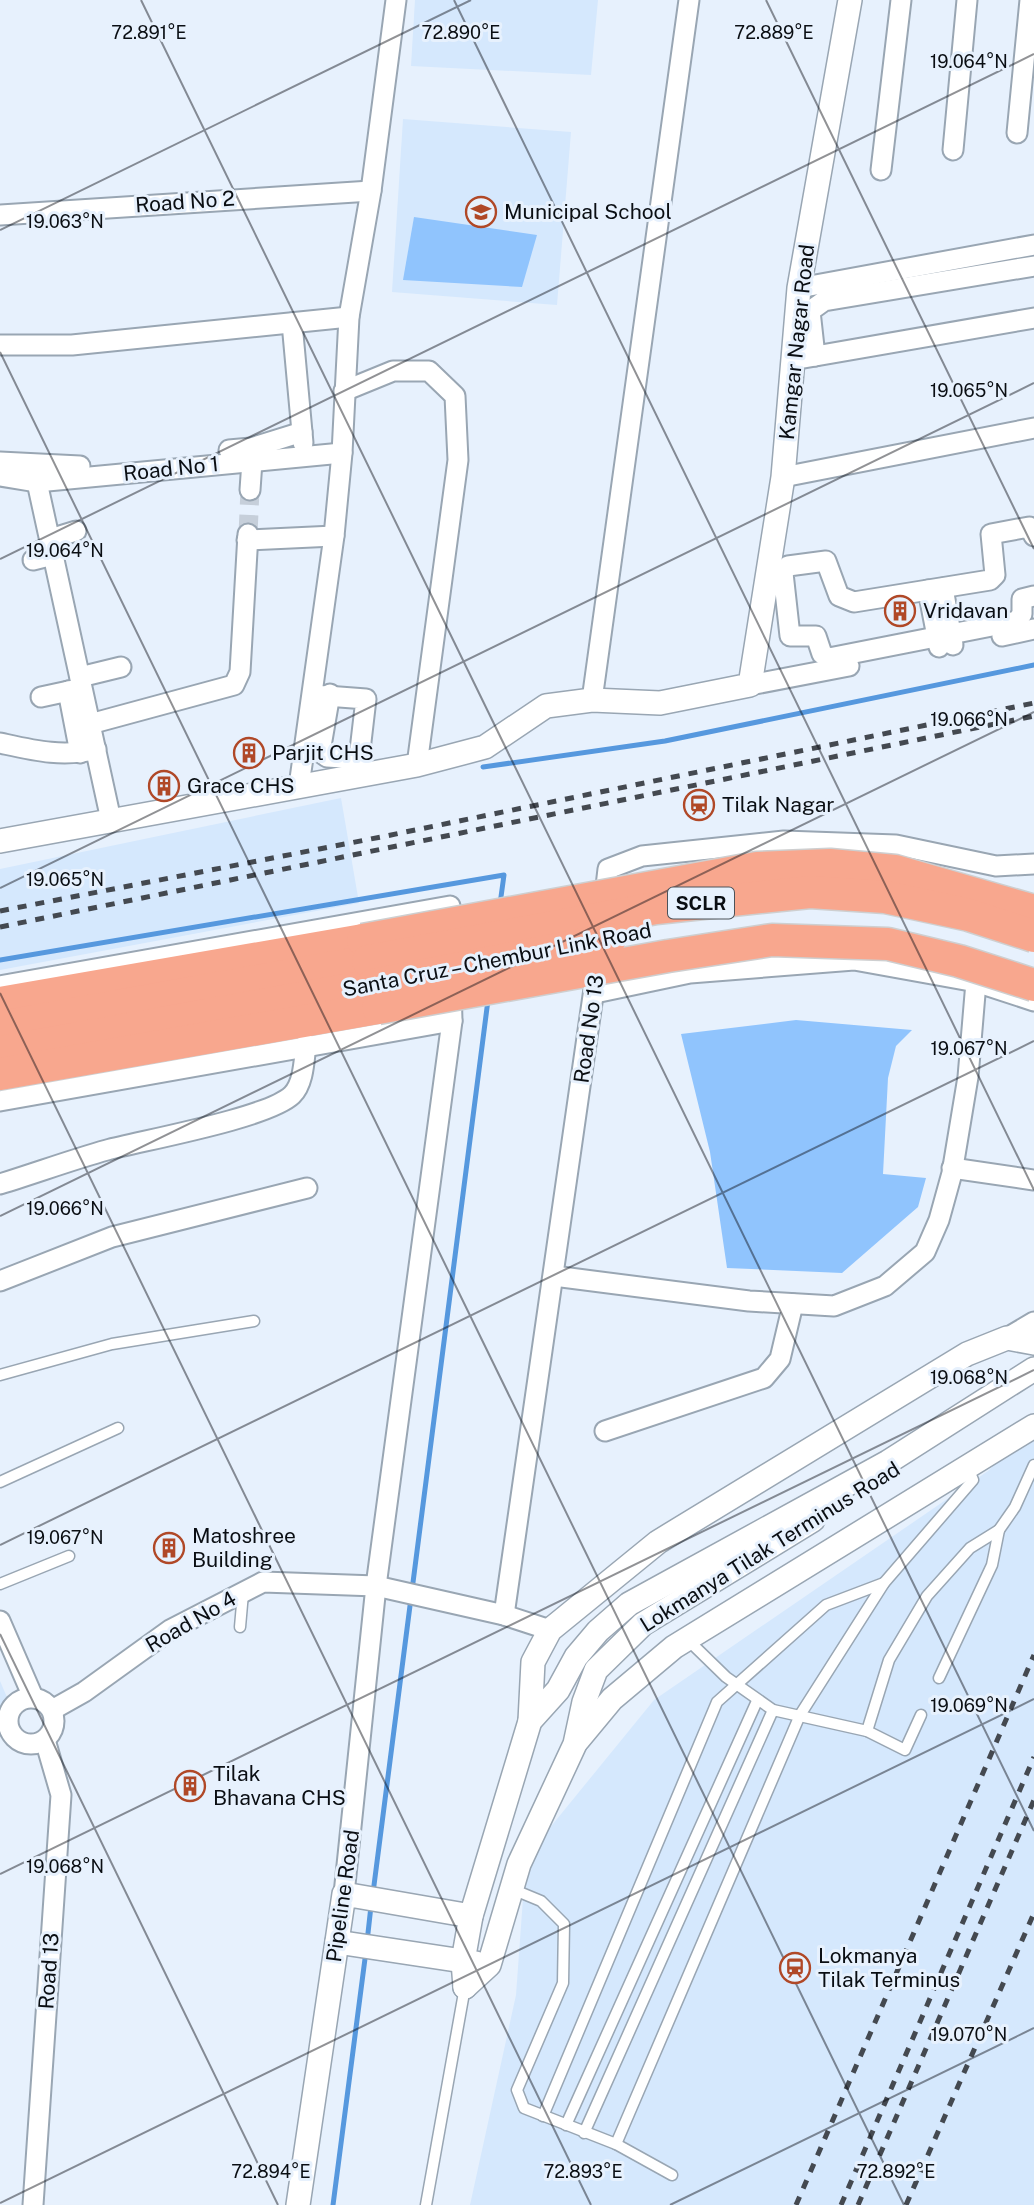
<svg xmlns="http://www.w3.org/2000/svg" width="1034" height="2205" viewBox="0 0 1034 2205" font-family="'Public Sans',sans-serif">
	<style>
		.built { fill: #d5e8fd }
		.green { fill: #90c4fd }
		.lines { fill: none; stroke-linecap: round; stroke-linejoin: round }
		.stream { stroke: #5698de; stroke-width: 5 }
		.minor-tunnel { stroke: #c6cfda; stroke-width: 19; stroke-dasharray: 19 10; stroke-linecap: butt }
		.service-casing { stroke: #99a6b3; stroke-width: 13 }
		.minor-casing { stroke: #99a6b3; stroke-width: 23 }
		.tertiary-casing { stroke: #99a6b3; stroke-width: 26 }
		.trunk-casing { stroke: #cecfd0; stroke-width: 35 }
		.service { stroke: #fff; stroke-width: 10 }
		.minor { stroke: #fff; stroke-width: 19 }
		.tertiary { stroke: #fff; stroke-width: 23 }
		.trunk { stroke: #f8a78e; stroke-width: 32 }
		.rail { stroke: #444950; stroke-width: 5; stroke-dasharray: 9 9; stroke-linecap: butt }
		.trunk-bridge-casing { stroke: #cecfd0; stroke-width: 35; stroke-linecap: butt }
		.trunk-bridge { stroke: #f8a78e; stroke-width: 32 }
		.ticks { fill: none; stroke: #0a0e13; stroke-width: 2; stroke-opacity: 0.45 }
		.labels { text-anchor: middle; stroke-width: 6; stroke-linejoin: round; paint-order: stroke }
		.shield { fill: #e7f1fd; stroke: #4c5259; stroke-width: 2 }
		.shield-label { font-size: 19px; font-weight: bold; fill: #0a0e13 }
		.street-label { font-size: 21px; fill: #0a0e13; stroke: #e7f1fd }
		.poi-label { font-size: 21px; fill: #0a0e13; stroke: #e7f1fd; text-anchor: start }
		.ticks-label { font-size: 18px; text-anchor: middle; fill: #0a0e13; stroke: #e7f1fd; stroke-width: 6; stroke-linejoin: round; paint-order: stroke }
	</style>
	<rect width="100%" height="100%" fill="#e7f1fd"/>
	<g class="built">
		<polygon points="415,0 598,0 591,75 411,66"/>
		<polygon points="403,119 571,132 557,305 392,292"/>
		<polygon points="341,798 359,903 0,970 0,869"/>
		<polygon points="1034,1425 1034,2205 470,2205 516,1995 526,1857 654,1700 988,1471"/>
		<polygon points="0,1681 16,1718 0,1730"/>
	</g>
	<g class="green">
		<polygon points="414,217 537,235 522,287 403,280"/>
		<polygon points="796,1020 912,1030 896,1046 888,1078 883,1174 926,1178 918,1207 842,1273 727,1268 710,1152 681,1034"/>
	</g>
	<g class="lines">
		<g class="stream">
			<polyline points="483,767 665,741 1034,665"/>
			<polyline points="0,960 504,875 500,904"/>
			<polyline points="373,1893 488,1000"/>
			<polyline points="367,1942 371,1906"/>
			<polyline points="333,2205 366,1951"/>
		</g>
		<polyline class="minor-tunnel" points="248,534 250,490"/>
		<g class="service-casing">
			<g id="service">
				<polyline points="0,1375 112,1344 254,1321"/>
				<polyline points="0,1482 118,1428"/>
				<polyline points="0,1584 69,1556"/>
				<polyline points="240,1627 243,1593"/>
				<polyline points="688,1640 726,1677 773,1710 867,1731 889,1660 927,1596 970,1548 999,1530 1015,1507 1034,1465"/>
				<polyline points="939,1678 992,1565 999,1530"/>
				<polyline points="867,1731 905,1750 921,1715"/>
				<polyline points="512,1889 541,1901 564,1924 563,1983 517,2090 524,2108 616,2144 672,2175"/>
				<polyline points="543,2116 717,1702 826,1605 884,1583"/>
				<polyline points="566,2125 757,1701"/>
				<polyline points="584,2133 773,1710"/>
				<polyline points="616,2144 800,1715 884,1583 973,1480 968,1468"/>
				<polyline points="426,2205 465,1987"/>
			</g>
		</g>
		<g class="minor-casing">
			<g id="minor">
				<polyline points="1017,133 1030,0"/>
				<polyline points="953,150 967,0"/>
				<polyline points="881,170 901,0"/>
				<polyline points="0,215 371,191"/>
				<polyline points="799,288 1034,245"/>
				<polyline points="292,323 303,443"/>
				<polyline points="0,345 72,345 349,317"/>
				<polyline points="815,356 810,311 824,301 1034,266"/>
				<polyline points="804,358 1034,318"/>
				<polyline points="344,391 393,371 429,371 455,396 458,460 417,765"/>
				<polyline points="229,450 251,448 302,432"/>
				<polyline points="0,462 80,466"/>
				<polyline points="0,476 37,482 342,453"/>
				<polyline points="783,477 1034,428"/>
				<polyline points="37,482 111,820"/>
				<polyline points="250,490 252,461"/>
				<polyline points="1034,536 1029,527 991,534 995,575 990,580 854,602 839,596 826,561 788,566 783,573 790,636 816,636 822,654 829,658 1017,621 1022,614 1022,599 1034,596"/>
				<polyline points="50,539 76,531"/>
				<polyline points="247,540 334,536"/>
				<polyline points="33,560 53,555"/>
				<polyline points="943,588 953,645"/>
				<polyline points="928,590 939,647"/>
				<polyline points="1002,636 1034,629"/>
				<polyline points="80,677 121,667"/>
				<polyline points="750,685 849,666"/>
				<polyline points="68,691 80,753"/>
				<polyline points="330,694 320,752 327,757 359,759"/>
				<polyline points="313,695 366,699 357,776"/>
				<polyline points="41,697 78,689"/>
				<polyline points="592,700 689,0"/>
				<polyline points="90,724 234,685 240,672 248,534"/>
				<path d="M 0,743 C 32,750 63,758 96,749"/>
				<polyline points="299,786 334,536 342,453 349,317 371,191 396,0"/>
				<polyline points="604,903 608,869 642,856 784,841 896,845 996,866 1034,864"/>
				<polyline points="0,986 450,906 451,934"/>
				<polyline points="595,993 690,973 854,960 976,982 1034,1001"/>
				<polyline points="0,1101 452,1021"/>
				<polyline points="952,1168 1034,1180"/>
				<path d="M 0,1184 C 36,1173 71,1160 107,1150 C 145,1140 268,1118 292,1095 C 304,1083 304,1060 306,1044"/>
				<polyline points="554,1276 749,1301 834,1306 885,1286 925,1252 939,1220 952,1173 968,1077 976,982"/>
				<polyline points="0,1281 112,1237 307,1188"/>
				<polyline points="1007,1338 1034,1322"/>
				<polyline points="605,1431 764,1378 780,1359 793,1304"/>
				<polyline points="504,1615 598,961"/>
				<polyline points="0,1621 33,1697"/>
				<circle cx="31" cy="1721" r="23"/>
				<polyline points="52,1710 84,1692 170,1630 263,1582 376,1586 504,1615 550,1630"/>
				<polyline points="344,1894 376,1586 452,1021 451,985"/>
				<polyline points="33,2205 61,1795 45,1740"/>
			</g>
		</g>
		<g class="tertiary-casing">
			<g id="tertiary">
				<polyline points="0,841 417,765 485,747 546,706 592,700 660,703 750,685 783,477 799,288 850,0"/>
				<polyline points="530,1721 533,1662 550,1630 658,1542 967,1354 1007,1338 1034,1343"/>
				<polyline points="578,1740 612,1699 674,1647 1034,1426"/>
				<polyline points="337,1942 476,1963"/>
				<polyline points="465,1987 463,1961 471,1916 530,1721 558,1690 576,1657 598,1631 629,1604 888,1462 1034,1369"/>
				<polyline points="465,1987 489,1965 519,1864 575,1744 584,1702 596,1670 643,1624 813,1520"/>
				<polyline points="298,2205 344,1894 471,1916"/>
			</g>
		</g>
		<g class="trunk-casing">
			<g id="trunk">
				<polyline points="0,1003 363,940"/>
				<polyline points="0,1027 368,961"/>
				<polyline points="0,1052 373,985"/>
				<polyline points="0,1074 378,1008"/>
			</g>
		</g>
		<use href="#service" class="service"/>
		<use href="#minor" class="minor"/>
		<use href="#tertiary" class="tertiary"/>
		<use href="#trunk" class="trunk"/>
		<g class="rail">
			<polyline points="0,911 386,836 1034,703"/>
			<polyline points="0,927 1034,716"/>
			<polyline points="796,2205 1034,1655"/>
			<polyline points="841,2205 1034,1757"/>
			<polyline points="858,2205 1034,1800"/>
			<polyline points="906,2205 1034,1913"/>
		</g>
		<g class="trunk-bridge-casing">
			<g id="trunk-bridge">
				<polyline points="363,940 757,868 830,865 895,871 1034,911"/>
				<polyline points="368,961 656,908 810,892 885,897 969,915 1034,936"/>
				<polyline points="373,985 610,939"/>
				<polyline points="378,1008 668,956 772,940 888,944 959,961 1034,985"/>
			</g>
		</g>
		<use href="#trunk-bridge" class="trunk-bridge"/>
	</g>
	<path class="ticks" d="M 141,0 L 1034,1831M 454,0 L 1034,1190M 766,0 L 1034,549M 0,230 L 471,0M 0,352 L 904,2205M 0,559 L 1034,54M 0,888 L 1034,383M 0,993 L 591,2205M 0,1216 L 1034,712M 0,1545 L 1034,1041M 0,1634 L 278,2205M 0,1874 L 1034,1370M 0,2203 L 1034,1699M 670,2205 L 1034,2028"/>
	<defs>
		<g id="school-ring" transform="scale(1.575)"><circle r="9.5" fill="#e7f1fd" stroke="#b04827" stroke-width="1.5"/><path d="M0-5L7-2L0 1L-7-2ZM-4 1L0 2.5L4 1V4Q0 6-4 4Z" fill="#b04827"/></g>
		<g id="building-ring" transform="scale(1.575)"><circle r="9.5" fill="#e7f1fd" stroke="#b04827" stroke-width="1.5"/><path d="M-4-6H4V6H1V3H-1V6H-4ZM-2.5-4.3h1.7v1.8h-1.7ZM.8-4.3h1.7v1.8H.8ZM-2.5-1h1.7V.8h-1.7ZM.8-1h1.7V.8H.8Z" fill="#b04827"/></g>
		<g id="station-ring" transform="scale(1.575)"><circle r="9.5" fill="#e7f1fd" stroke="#b04827" stroke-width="1.5"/><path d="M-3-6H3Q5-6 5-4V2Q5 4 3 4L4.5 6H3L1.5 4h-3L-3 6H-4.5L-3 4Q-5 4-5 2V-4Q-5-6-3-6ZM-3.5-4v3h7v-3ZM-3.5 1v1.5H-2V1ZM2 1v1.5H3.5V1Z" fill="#b04827"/></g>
	</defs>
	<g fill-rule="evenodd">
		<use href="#school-ring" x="481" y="212"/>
		<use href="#building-ring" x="900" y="611"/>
		<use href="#building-ring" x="249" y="753"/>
		<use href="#building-ring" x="164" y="786"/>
		<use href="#station-ring" x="699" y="805"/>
		<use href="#building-ring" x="169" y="1548"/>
		<use href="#building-ring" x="190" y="1786"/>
		<use href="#station-ring" x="795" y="1968"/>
	</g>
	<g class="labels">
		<rect class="shield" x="668" y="887.5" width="66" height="31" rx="5"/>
		<g class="shield-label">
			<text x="701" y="910">SCLR</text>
		</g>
		<g class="street-label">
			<text transform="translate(185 202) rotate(-4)" y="7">Road No 2</text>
			<text transform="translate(797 342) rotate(-84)" y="7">Kamgar Nagar Road</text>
			<text transform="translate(171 469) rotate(-6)" y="7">Road No 1</text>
			<text transform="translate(497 960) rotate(-11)" y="7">Santa Cruz – Chembur Link Road</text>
			<text transform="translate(589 1029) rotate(-82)" y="7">Road No 13</text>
			<text transform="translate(770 1547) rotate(-32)" y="7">Lokmanya Tilak Terminus Road</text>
			<text transform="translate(191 1622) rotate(-30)" y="7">Road No 4</text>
			<text transform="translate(343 1896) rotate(-82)" y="7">Pipeline Road</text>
			<text transform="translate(49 1971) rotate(-86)" y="7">Road 13</text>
		</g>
		<g class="poi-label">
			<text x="504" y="219">Municipal School</text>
			<text x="923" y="618">Vridavan</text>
			<text x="272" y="760">Parjit CHS</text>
			<text x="187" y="793">Grace CHS</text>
			<text x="722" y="812">Tilak Nagar</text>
			<text x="192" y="1543">Matoshree<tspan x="192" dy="24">Building</tspan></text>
			<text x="213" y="1781">Tilak<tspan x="213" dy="24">Bhavana CHS</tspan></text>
			<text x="818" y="1963">Lokmanya<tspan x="818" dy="24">Tilak Terminus</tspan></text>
		</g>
	</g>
	<g class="ticks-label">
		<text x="149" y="39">72.891°E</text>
		<text x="461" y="39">72.890°E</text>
		<text x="774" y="39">72.889°E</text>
		<text x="969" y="68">19.064°N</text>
		<text x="65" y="228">19.063°N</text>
		<text x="969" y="397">19.065°N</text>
		<text x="65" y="557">19.064°N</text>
		<text x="969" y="726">19.066°N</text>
		<text x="65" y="886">19.065°N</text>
		<text x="969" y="1055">19.067°N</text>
		<text x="65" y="1215">19.066°N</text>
		<text x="969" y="1384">19.068°N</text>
		<text x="65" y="1544">19.067°N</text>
		<text x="969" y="1712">19.069°N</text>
		<text x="65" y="1873">19.068°N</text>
		<text x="969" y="2041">19.070°N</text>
		<text x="271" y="2178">72.894°E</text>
		<text x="583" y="2178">72.893°E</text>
		<text x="896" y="2178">72.892°E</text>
	</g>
</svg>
